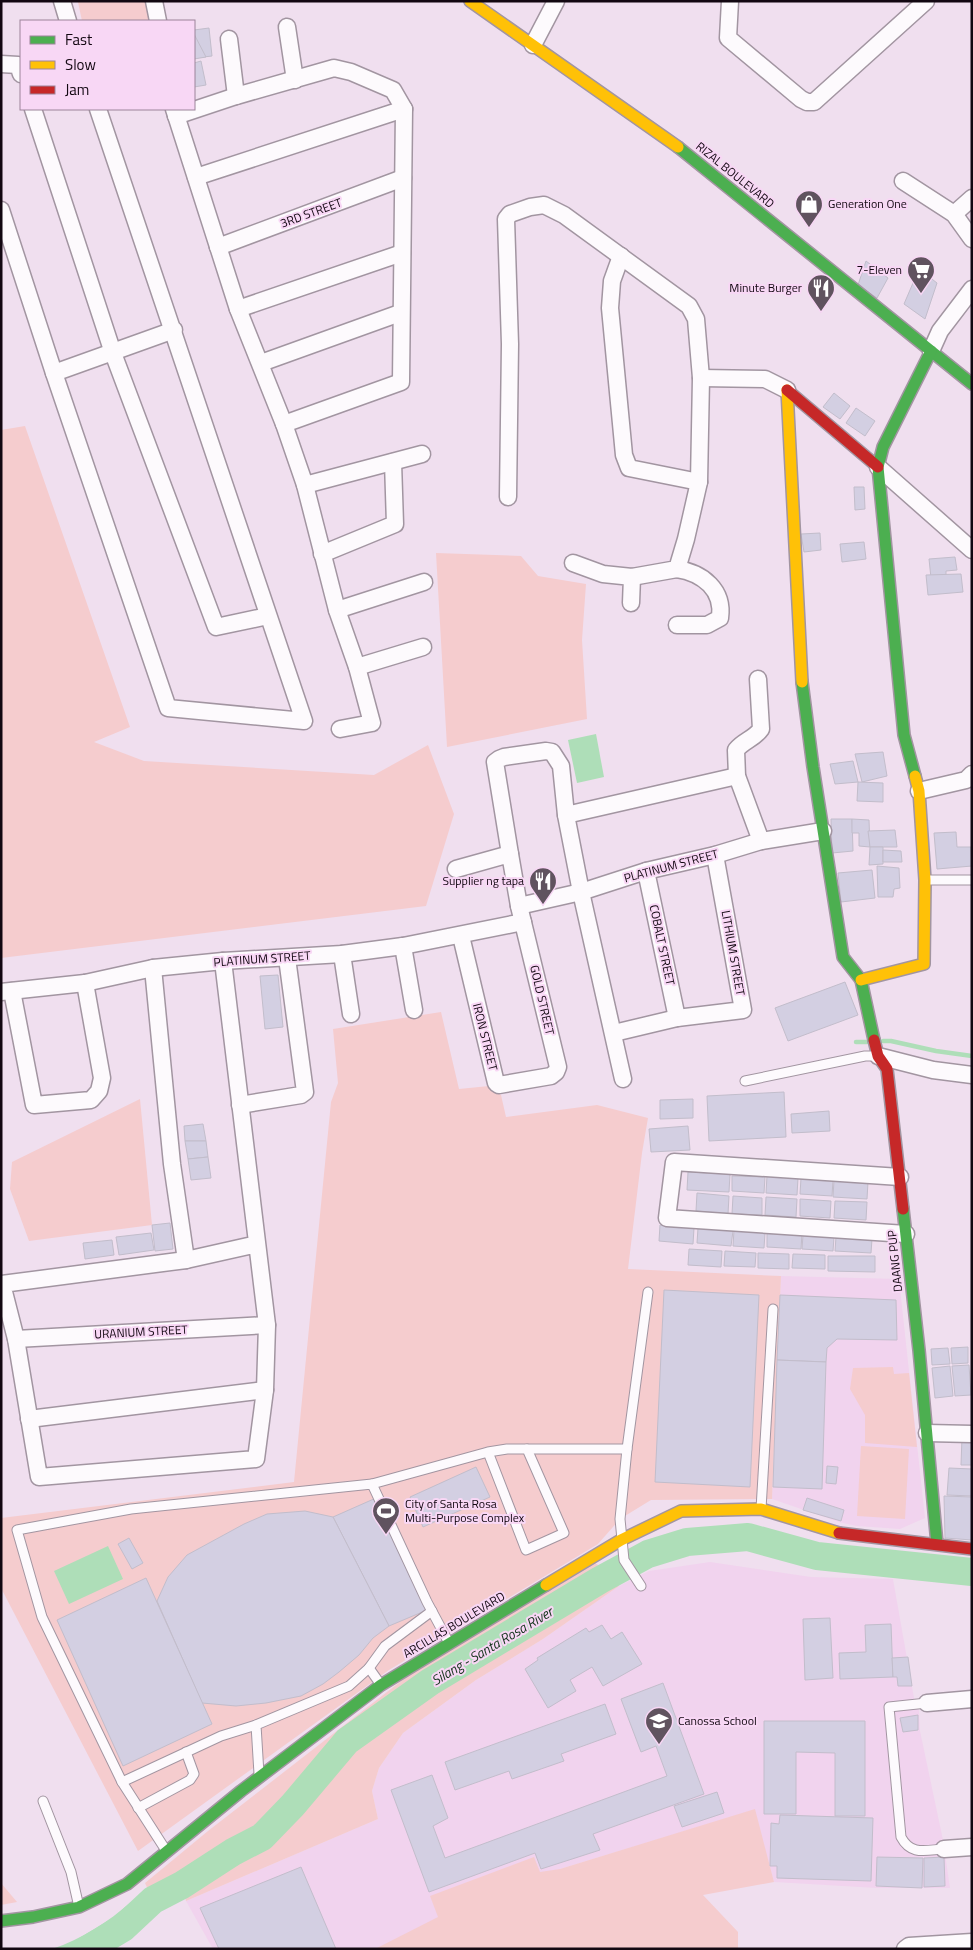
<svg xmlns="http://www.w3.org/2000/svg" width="973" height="1950" viewBox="0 0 973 1950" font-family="'Titillium Web',sans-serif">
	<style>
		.built { fill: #f1d3ee }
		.green { fill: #f5ccce }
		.water { fill: #aedeb8 }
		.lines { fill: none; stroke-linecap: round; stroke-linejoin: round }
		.stream { stroke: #aedeb8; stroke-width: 4.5 }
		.river { stroke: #aedeb8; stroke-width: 28 }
		.building { fill: #d3cfe2; stroke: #c2bdcb }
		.lane-casing { stroke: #a295a1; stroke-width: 11 }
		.street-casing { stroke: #a295a1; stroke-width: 19 }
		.fast-casing { stroke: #a295a1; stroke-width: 14 }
		.slow-casing { stroke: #a295a1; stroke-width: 14 }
		.jam-casing { stroke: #a295a1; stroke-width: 14 }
		.lane { stroke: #fdfafd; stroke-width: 9 }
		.street { stroke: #fdfafd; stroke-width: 16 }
		.fast { stroke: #4caf50; stroke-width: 11 }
		.slow { stroke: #ffc107; stroke-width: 11 }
		.jam { stroke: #c62828; stroke-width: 11 }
		.labels { text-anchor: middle; stroke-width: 4; stroke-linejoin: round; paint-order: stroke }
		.street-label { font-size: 12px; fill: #120711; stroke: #f8d7f5 }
		.poi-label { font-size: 12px; fill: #120711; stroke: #f8d7f5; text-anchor: start }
		.water-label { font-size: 14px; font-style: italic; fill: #13331b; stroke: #f8d7f5 }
	</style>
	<rect width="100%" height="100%" fill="#f0dfef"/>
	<g class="built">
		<polygon points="781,1276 899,1279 925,1518 900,1529 857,1526 839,1522 772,1499"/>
		<polygon points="710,1562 811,1577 893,1579 914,1698 919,1711 920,1731 943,1840 950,1888 877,1888 774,1882 754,1810 560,1869 587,1949 213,1949 186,1901 378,1819 372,1791 379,1768 403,1733 476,1680 543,1639 619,1586 649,1571"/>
	</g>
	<g class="green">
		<polygon points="152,1 153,21 82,21 78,2"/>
		<polygon points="25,426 130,727 94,742 144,761 374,775 428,745 454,814 426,906 1,958 1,430"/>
		<polygon points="436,553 521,556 538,576 586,584 582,640 587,719 447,747"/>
		<polygon points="441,1012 459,1089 489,1086 501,1095 506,1117 597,1105 648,1118 642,1153 628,1269 781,1276 772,1499 651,1500 620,1519 598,1544 389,1670 138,1851 1,1588 1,1518 294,1482 331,1102 338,1083 333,1029"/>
		<polygon points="140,1099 152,1225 29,1241 10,1189 12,1162"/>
		<polygon points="893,1367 894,1374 909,1373 917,1447 865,1443 865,1415 850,1389 853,1368"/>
		<polygon points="861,1446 909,1449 905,1519 857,1516"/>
		<polygon points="595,1563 604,1569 619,1586 543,1639 476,1680 403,1733 379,1768 372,1791 378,1819 186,1901 182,1886 153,1900 145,1883 208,1831 405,1678"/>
		<polygon points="755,1809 774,1882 703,1895 738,1932 738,1949 375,1949 438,1917 430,1896 534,1857 540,1872 560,1869"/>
		<polygon points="1,1883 17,1902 1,1905"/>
	</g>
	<g class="water">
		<polygon points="596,734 604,777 577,783 568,740"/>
		<polygon points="108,1546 123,1579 69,1604 54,1571"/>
		<path d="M 131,1902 L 142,1915 L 146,1924 L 115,1949 L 52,1949 C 82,1939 108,1922 131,1902 Z"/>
	</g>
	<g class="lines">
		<g class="stream">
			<polyline points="883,1041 891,1041 936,1051 972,1056"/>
			<polyline points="856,1042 867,1042"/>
		</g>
		<polyline class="river" points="88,1949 123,1928 153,1900 182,1885 233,1852 262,1837 293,1805 347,1741 430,1682 600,1580 648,1554 687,1542 748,1537 817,1556 972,1572"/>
	</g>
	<g class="building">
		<polygon points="209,28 212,56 195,58 194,30"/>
		<polygon points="194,34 206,57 194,59"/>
		<polygon points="201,61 206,85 194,87 194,63"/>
		<polygon points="866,261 888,278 877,298 858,285"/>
		<polygon points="919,269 937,283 925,319 904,304"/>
		<polygon points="834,393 850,406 840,419 823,407"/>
		<polygon points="856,408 875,421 865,436 846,423"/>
		<polygon points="854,487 864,487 865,509 855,510"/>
		<polygon points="820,533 821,550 804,552 801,534"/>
		<polygon points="864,542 866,559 842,562 840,544"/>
		<polygon points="955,557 957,570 946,571 946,577 931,578 929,559"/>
		<polygon points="961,574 963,592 928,595 926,575"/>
		<polygon points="883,752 887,776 862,782 855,754"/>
		<polygon points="853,761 858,782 835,784 830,764"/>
		<polygon points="858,782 883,783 883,802 857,801"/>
		<polygon points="831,819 852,819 853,851 832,853"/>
		<polygon points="852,819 869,820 870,847 859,846 859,833 852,833"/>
		<polygon points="895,830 897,847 870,847 868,831"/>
		<polygon points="956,832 957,847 971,847 972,866 937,869 934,833"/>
		<polygon points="870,847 883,847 883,864 869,865"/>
		<polygon points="883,850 901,851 902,862 883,862"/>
		<polygon points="877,866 899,868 900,888 894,889 893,897 878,897"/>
		<polygon points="872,870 875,898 841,902 838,873"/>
		<polygon points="278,975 283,1027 265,1029 260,976"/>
		<polygon points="845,982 858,1015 788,1041 775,1008"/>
		<polygon points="784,1092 786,1137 709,1141 707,1096"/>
		<polygon points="693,1099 693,1118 660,1119 660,1100"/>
		<polygon points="829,1111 830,1131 792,1133 791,1114"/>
		<polygon points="203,1124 206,1141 185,1141 184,1126"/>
		<polygon points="688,1126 690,1150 651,1152 649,1129"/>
		<polygon points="185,1141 206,1141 208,1157 188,1159"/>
		<polygon points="208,1157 211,1178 191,1180 188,1159"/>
		<polygon points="688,1172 730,1174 729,1192 687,1190"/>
		<polygon points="732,1176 765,1177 764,1193 732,1191"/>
		<polygon points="767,1176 798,1178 797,1195 766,1193"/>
		<polygon points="801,1178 833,1180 832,1196 800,1194"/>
		<polygon points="834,1180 868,1182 867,1199 833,1197"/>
		<polygon points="697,1193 729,1196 728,1214 696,1211"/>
		<polygon points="733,1196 762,1198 762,1215 732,1214"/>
		<polygon points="766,1197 797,1199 796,1217 765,1215"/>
		<polygon points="800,1199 831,1201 830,1218 800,1216"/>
		<polygon points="835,1201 867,1202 866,1220 834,1218"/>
		<polygon points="170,1223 173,1249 155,1251 152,1225"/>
		<polygon points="660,1225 694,1228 693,1244 659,1241"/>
		<polygon points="698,1228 733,1231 731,1246 697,1243"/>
		<polygon points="734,1230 765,1233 764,1248 733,1246"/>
		<polygon points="767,1232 802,1233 801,1249 767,1247"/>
		<polygon points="151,1233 154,1250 119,1255 116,1237"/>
		<polygon points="803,1235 834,1237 833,1251 802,1249"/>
		<polygon points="836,1237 872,1239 871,1253 835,1251"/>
		<polygon points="112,1240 114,1255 85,1259 83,1243"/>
		<polygon points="689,1249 722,1251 721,1267 688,1265"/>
		<polygon points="725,1251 756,1253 755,1267 724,1266"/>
		<polygon points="758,1253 789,1254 789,1269 758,1268"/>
		<polygon points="793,1254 825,1255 825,1269 792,1268"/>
		<polygon points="828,1256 875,1256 875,1272 828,1271"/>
		<polygon points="664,1290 759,1295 750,1487 655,1482"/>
		<polygon points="780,1295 896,1300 897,1340 837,1339 827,1348 826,1362 777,1360"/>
		<polygon points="968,1347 968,1363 952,1364 951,1348"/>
		<polygon points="948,1348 950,1364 932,1365 931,1349"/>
		<polygon points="777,1360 826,1362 822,1489 773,1487"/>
		<polygon points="969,1365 971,1395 955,1396 952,1366"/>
		<polygon points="950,1366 953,1396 935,1398 932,1368"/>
		<polygon points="962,1437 972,1437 972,1465 961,1465"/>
		<polygon points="827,1466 838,1467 836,1484 826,1483"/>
		<polygon points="476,1467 490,1497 423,1527 410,1497"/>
		<polygon points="949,1468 972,1469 972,1496 947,1495"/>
		<polygon points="944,1496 972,1497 972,1540 945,1538"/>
		<polygon points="376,1498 427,1610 389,1626 333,1517"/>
		<polygon points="807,1498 844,1510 841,1521 803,1510"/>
		<polygon points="305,1511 333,1517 389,1626 373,1638 359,1655 339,1672 323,1684 301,1696 266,1703 236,1706 202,1703 157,1601 168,1577 187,1555 244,1524 267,1514"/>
		<polygon points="129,1538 143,1563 132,1569 118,1544"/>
		<polygon points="146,1578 212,1724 123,1766 57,1620"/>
		<polygon points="830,1618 833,1678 805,1680 803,1619"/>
		<polygon points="891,1624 893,1677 840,1679 839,1653 866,1652 865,1625"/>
		<polygon points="602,1625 611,1639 622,1632 642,1664 603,1686 592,1667 570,1680 576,1691 548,1708 525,1669 538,1660 537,1658 586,1628 589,1632"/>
		<polygon points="908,1657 912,1686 898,1686 897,1677 893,1677 892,1658"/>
		<polygon points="663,1683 704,1794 593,1834 600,1850 541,1869 535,1853 429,1892 391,1790 432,1775 448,1818 433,1826 445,1858 667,1776 656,1746 641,1752 621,1699"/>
		<polygon points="605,1704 616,1734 561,1754 564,1761 512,1779 509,1771 455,1790 445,1762"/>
		<polygon points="918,1715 918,1730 903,1732 900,1718"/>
		<polygon points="764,1721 865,1721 865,1816 835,1816 835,1753 796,1752 796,1814 764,1814"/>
		<polygon points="717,1792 724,1813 682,1827 674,1806"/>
		<polygon points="780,1815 873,1818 871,1881 777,1878 777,1866 770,1866 771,1823 779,1824"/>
		<polygon points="877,1857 923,1858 922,1888 876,1886"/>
		<polygon points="944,1857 945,1886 924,1887 924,1858"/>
		<polygon points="301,1867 336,1949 219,1949 200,1908"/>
	</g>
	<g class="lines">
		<g class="lane-casing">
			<g id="lane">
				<polyline points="926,880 972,880"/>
				<polyline points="745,1081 865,1056 876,1056"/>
				<polyline points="527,1449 627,1449"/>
				<polyline points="372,1484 488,1452 507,1449 527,1449 564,1533 526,1550 488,1452"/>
				<polyline points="761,1509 773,1309"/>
				<polyline points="641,1586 624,1560 620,1519 627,1449 648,1292"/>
				<polyline points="369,1668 385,1646 432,1611"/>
				<path d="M 927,1703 L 889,1707 L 901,1837 C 911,1856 926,1850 944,1849"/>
				<polyline points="259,1774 256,1725 349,1686 369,1668 381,1685"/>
				<polyline points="122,1782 221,1736 256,1725"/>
				<polyline points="43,1801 71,1872 79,1907"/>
				<polyline points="138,1808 190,1780 194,1774 186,1752"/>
				<polyline points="167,1852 122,1782 42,1617 17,1530 131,1509 372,1484 427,1602 449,1643"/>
			</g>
		</g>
		<g class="street-casing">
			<g id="street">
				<polyline points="62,1 68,21"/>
				<polyline points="154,1 158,21"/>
				<polyline points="730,1 728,38 801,99 807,102 814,102 926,1"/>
				<polyline points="287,27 295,80"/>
				<polyline points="229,39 236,96"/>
				<polyline points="533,45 556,1"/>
				<polyline points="1,64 18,65 21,74"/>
				<polyline points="33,109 113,353 216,627 268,616"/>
				<polyline points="174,109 238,309 284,424 305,485 337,610 357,667 372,723 340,729"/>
				<polyline points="176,116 236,96 334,68 351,72 393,90 404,109 401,382 284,424"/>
				<polyline points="196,177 404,109"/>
				<polyline points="903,181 954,214 972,239"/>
				<polyline points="1,210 54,373 168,708 304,721 98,109"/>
				<polyline points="954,214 972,198"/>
				<polyline points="218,247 403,178"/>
				<polyline points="621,256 612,281 610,308 624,455 629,468 699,482"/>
				<polyline points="238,309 402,253"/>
				<polyline points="931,351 940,331 972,289"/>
				<polyline points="261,363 400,313"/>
				<polyline points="54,373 174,330"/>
				<polyline points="701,378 765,379 787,390"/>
				<polyline points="878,467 972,550"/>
				<polyline points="305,485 422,454"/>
				<polyline points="508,497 510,344 506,219 510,214 530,207 544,205 564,215 689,306 696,319 701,378 699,482 686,539 677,569 632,577"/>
				<polyline points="322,554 395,524 393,462"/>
				<polyline points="573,563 603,574 632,577 631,603"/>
				<path d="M 677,569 C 703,573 724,590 720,618 L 707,625 L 677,625"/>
				<polyline points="337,610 424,582"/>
				<polyline points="357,667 423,647"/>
				<path d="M 758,679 L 761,729 C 754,739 743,741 736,750 L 737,776 L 761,841"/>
				<polyline points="919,791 966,780 972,774"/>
				<polyline points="566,815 737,776"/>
				<polyline points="510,854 495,762 499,759 504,757 546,751 552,752 561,766 566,815 581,892 623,1079"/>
				<polyline points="456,869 510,854 519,906 558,1067 556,1072 551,1076 499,1085 496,1083 461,936"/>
				<polyline points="646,871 677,1018"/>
				<polyline points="519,906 581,892 646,871 715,855 761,841 823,831"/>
				<polyline points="403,946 414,1010"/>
				<polyline points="342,954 351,1014"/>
				<polyline points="223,961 267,1325 265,1390 256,1459 39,1477 16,1339 2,1284 186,1260 257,1244"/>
				<polyline points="153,968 172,1164 186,1260"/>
				<polyline points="12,991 34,1105 91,1100 99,1091 102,1078 85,983"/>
				<polyline points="1,992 85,983 153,968 223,961 342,954 403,946 523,922"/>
				<polyline points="614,1033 677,1018 743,1010 715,855"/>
				<polyline points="878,1056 933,1070 972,1075"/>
				<polyline points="240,1105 301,1095 305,1092 287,958"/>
				<polyline points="900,1177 674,1162 667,1218 906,1234"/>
				<polyline points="16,1339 267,1325"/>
				<polyline points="29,1419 265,1390"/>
				<polyline points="927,1433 972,1434"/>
				<polyline points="927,1703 972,1699"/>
				<polyline points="944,1849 972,1847"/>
				<polyline points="905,1949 909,1946 972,1942"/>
			</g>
		</g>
		<g class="fast-casing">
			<g id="fast">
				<polyline points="678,147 972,384"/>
				<polyline points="802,682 813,767 843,957 861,980 874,1040"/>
				<polyline points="915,776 904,735 878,467 883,447 931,351"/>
				<polyline points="903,1209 919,1350 937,1544"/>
				<polyline points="1,1921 33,1917 79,1907 127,1884 241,1791 381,1685 546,1585"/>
			</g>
		</g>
		<g class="slow-casing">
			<g id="slow">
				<polyline points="470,1 678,147"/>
				<polyline points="787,390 802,682"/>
				<polyline points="861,980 924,964 925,880 919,791 915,776"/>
				<polyline points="546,1585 621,1540 681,1511 761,1509 839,1533"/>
			</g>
		</g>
		<g class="jam-casing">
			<g id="jam">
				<polyline points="787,390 878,467"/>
				<polyline points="874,1040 878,1056 887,1069 903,1209"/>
				<polyline points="839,1533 972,1549"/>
			</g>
		</g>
		<use href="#lane" class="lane"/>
		<use href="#street" class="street"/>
		<use href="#fast" class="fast"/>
		<use href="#slow" class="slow"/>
		<use href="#jam" class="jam"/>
	</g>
	<defs>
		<g id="shop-pin" transform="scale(1.4375)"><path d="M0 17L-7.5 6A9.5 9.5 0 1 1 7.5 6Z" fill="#60535f" stroke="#f8d7f5"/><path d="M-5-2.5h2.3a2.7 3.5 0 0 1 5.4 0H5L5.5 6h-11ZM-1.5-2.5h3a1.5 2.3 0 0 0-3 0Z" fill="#fff"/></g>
		<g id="supermarket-pin" transform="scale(1.4375)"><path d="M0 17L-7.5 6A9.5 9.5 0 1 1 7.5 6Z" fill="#60535f" stroke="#f8d7f5"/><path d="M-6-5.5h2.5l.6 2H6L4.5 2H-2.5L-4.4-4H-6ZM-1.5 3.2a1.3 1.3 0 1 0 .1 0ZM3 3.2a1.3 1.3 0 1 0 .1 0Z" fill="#fff"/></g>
		<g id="restaurant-pin" transform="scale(1.4375)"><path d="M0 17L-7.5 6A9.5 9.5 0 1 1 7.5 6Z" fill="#60535f" stroke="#f8d7f5"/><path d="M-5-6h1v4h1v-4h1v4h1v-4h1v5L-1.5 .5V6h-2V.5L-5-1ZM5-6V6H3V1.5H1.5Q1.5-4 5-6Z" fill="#fff"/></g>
		<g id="stadium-pin" transform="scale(1.4375)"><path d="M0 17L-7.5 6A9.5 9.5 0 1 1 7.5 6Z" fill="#60535f" stroke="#f8d7f5"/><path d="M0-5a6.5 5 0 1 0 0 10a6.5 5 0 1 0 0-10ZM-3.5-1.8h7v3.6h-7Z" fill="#fff"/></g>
		<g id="school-pin" transform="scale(1.4375)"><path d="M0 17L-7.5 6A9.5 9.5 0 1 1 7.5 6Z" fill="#60535f" stroke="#f8d7f5"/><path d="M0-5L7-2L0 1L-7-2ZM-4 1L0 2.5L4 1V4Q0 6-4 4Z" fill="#fff"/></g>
	</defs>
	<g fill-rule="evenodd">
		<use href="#shop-pin" x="809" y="204"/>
		<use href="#supermarket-pin" x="921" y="270"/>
		<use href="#restaurant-pin" x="821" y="288"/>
		<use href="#restaurant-pin" x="543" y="881"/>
		<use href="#stadium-pin" x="386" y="1511"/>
		<use href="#school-pin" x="659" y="1721"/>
	</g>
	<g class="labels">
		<g class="street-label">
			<text transform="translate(735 175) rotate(39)" y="4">RIZAL BOULEVARD</text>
			<text transform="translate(311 213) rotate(-20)" y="4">3RD STREET</text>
			<text transform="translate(671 866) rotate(-15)" y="4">PLATINUM STREET</text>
			<text transform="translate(662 945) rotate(78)" y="4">COBALT STREET</text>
			<text transform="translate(733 953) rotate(80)" y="4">LITHIUM STREET</text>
			<text transform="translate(262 959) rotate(-4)" y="4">PLATINUM STREET</text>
			<text transform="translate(542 1000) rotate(77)" y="4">GOLD STREET</text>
			<text transform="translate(485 1037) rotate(76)" y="4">IRON STREET</text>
			<text transform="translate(895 1261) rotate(-96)" y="4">DAANG PUP</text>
			<text transform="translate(141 1332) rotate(-3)" y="4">URANIUM STREET</text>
			<text transform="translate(454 1625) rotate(-31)" y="4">ARCILLAS BOULEVARD</text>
		</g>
		<g class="poi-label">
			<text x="828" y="208">Generation One</text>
			<text x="902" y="274" text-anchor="end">7-Eleven</text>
			<text x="802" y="292" text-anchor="end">Minute Burger</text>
			<text x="524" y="885" text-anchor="end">Supplier ng tapa</text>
			<text x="405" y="1508">City of Santa Rosa<tspan x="405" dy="14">Multi-Purpose Complex</tspan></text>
			<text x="678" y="1725">Canossa School</text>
		</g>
		<g class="water-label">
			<text transform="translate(492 1646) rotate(-31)" y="5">Silang - Santa Rosa River</text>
		</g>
	</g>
	<rect width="973" height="1950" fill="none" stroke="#120711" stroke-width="5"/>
	<rect x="20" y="20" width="175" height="90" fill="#f8d7f5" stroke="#9c849a"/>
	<rect x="30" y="36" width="25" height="8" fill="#4caf50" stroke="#9c849a"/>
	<text x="65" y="45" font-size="15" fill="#120711">Fast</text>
	<rect x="30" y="61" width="25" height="8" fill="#ffc107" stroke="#9c849a"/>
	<text x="65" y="70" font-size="15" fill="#120711">Slow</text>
	<rect x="30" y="86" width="25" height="8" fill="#c62828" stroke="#9c849a"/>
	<text x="65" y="95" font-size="15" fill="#120711">Jam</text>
</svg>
